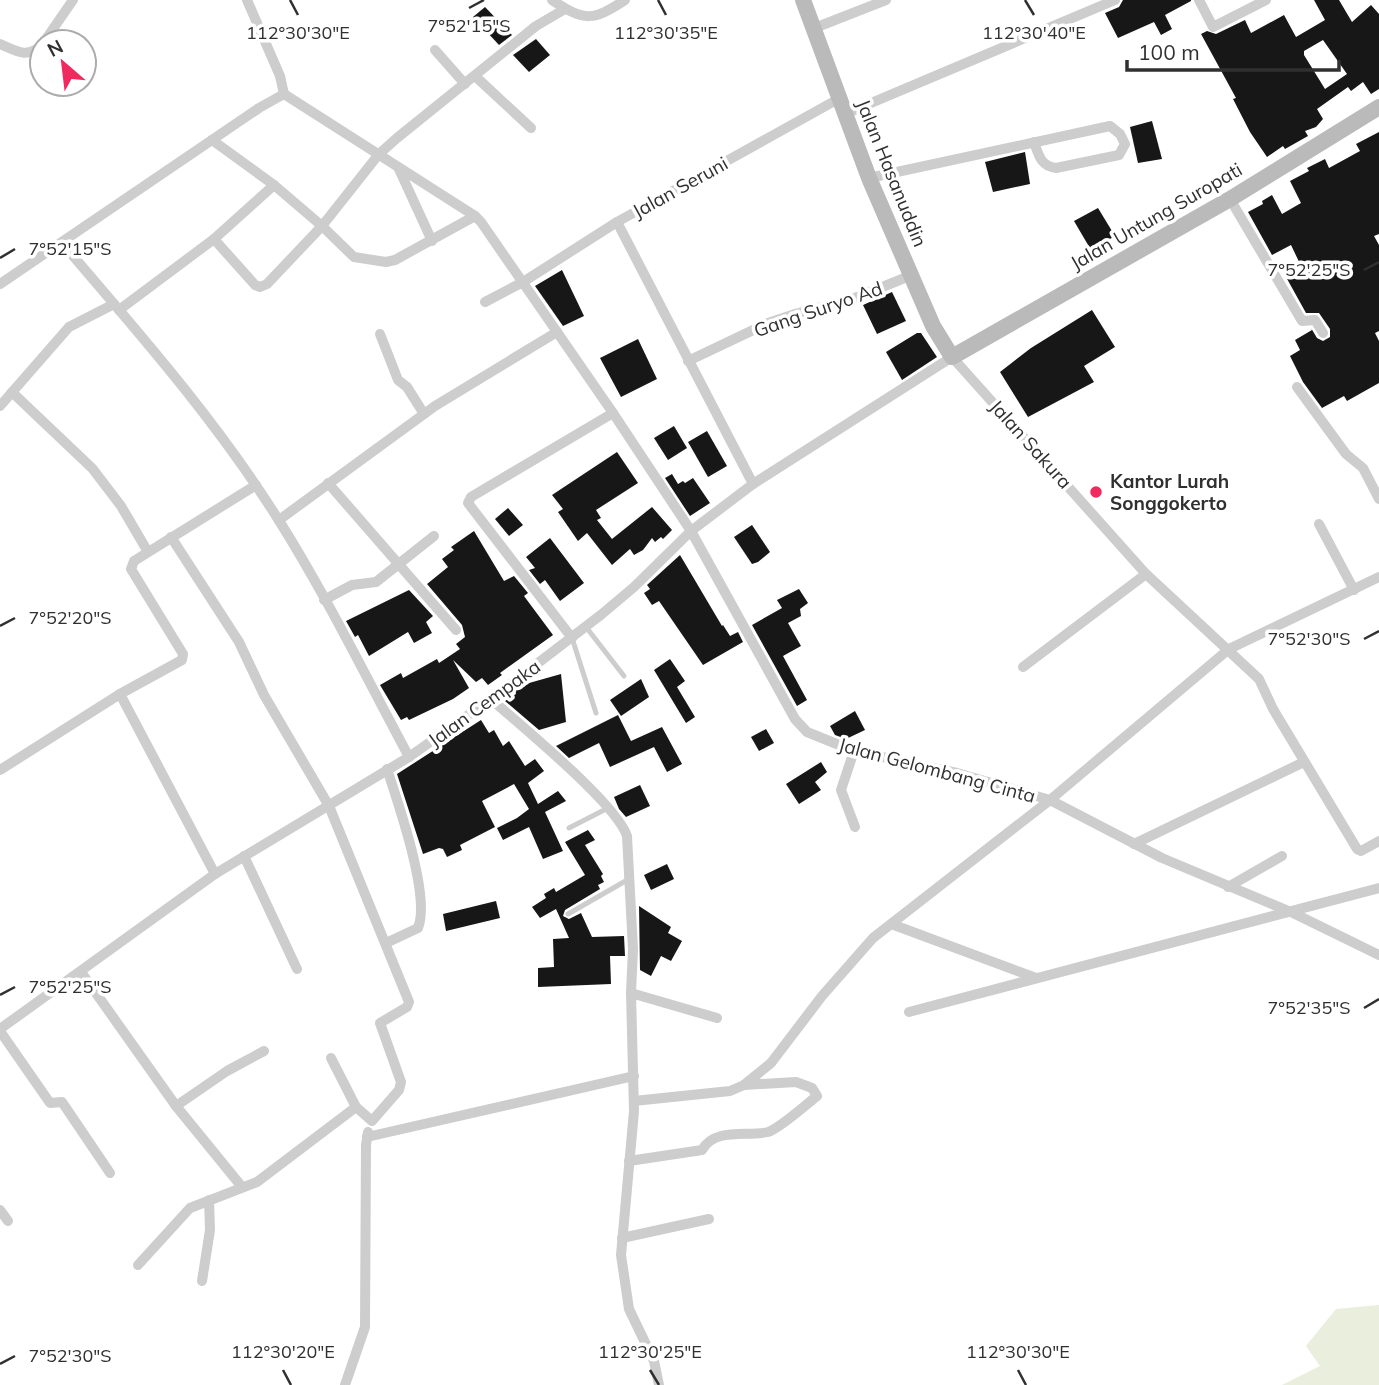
<svg xmlns="http://www.w3.org/2000/svg" width="1379" height="1385" viewBox="0 0 1379 1385" font-family="Mulish,sans-serif">
	<style>
		.green { fill: #e9eedd }
		.building { fill: #171717; fill-rule: evenodd }
		.lines { fill: none; stroke-linecap: round; stroke-linejoin: round }
		.lane { stroke: #cdcdcd; stroke-width: 5 }
		.street { stroke: #cdcdcd; stroke-width: 10 }
		.secondary { stroke: #bababa; stroke-width: 16 }
		.ticks { fill: none; stroke: #303030; stroke-width: 2.5 }
		.poi-dot { fill: #f0295e; stroke: #fff; stroke-width: 2.5 }
		.labels { text-anchor: middle; stroke-width: 7; stroke-linejoin: round; paint-order: stroke }
		.street-label { font-size: 19px; fill: #303030; stroke: #fff }
		.poi-label { font-size: 19px; font-weight: bold; fill: #303030; stroke: #fff; text-anchor: start }
		.ticks-label { font-size: 18px; text-anchor: middle; fill: #303030; stroke: #fff; stroke-width: 7; stroke-linejoin: round; paint-order: stroke }
	</style>
	<rect width="100%" height="100%" fill="#fff"/>
	<polygon class="green" points="1379,1305 1379,1385 1282,1385 1320,1366 1306,1346 1336,1309"/>
	<g class="building">
		<polygon points="1123,0 1191,0 1191,1 1165,15 1172,29 1161,35 1154,22 1118,38 1105,13 1119,7"/>
		<path d="M 1314,0 L 1339,0 L 1352,22 L 1371,5 L 1379,14 L 1379,89 L 1371,94 L 1363,82 L 1351,91 L 1348,87 L 1317,109 L 1323,119 L 1316,127 L 1305,131 L 1308,136 L 1285,149 L 1283,146 L 1267,157 L 1250,132 L 1233,99 L 1236,98 L 1201,34 L 1207,31 L 1216,34 L 1245,20 L 1251,33 L 1284,15 L 1296,37 L 1325,20 ZM 1323,40 L 1347,74 L 1325,89 L 1304,55 L 1304,51 Z"/>
		<polygon points="485,7 512,35 499,45 473,17"/>
		<polygon points="536,39 550,55 529,72 513,55"/>
		<polygon points="1152,121 1162,159 1138,163 1130,127"/>
		<polygon points="1379,132 1379,234 1374,236 1379,245 1379,331 1375,333 1379,341 1379,383 1347,401 1344,396 1322,408 1303,382 1290,356 1300,350 1295,340 1312,330 1311,328 1317,338 1323,341 1330,337 1330,329 1319,313 1306,313 1286,277 1302,268 1291,245 1272,255 1248,212 1263,204 1262,201 1272,195 1282,214 1301,203 1290,181 1309,171 1307,168 1325,159 1329,168 1360,151 1356,144"/>
		<polygon points="1025,152 1030,184 993,192 985,162"/>
		<polygon points="1098,208 1115,236 1091,250 1074,221"/>
		<polygon points="562,270 584,316 563,326 535,286"/>
		<polygon points="892,292 906,321 877,334 863,305"/>
		<polygon points="1092,310 1115,347 1084,366 1094,382 1028,417 1000,372 1031,348"/>
		<polygon points="917,333 921,333 937,357 902,380 886,352"/>
		<polygon points="638,339 657,379 621,397 600,358"/>
		<polygon points="674,426 687,448 668,460 654,438"/>
		<polygon points="707,431 727,466 708,477 688,442"/>
		<polygon points="617,452 638,483 596,510 601,518 597,520 612,539 652,507 672,530 663,539 661,537 655,542 652,538 643,550 634,555 630,549 612,565 587,533 578,541 558,512 563,509 552,495"/>
		<polygon points="672,474 678,484 683,481 685,483 693,478 710,503 690,516 665,478"/>
		<polygon points="508,508 523,525 509,536 495,519"/>
		<polygon points="752,525 770,552 758,562 752,564 734,537"/>
		<polygon points="474,531 504,581 514,576 528,593 524,596 553,635 500,673 502,675 488,685 482,678 476,682 453,660 469,688 453,699 409,720 407,717 401,720 380,685 401,673 403,678 437,659 439,663 460,649 456,644 465,637 462,625 427,584 448,567 442,559 454,550 451,547"/>
		<polygon points="550,538 584,583 560,601 545,580 540,584 529,570 535,568 526,557"/>
		<polygon points="680,555 722,626 723,625 730,636 738,632 743,642 703,665 659,601 652,605 644,593 650,589 647,585"/>
		<polygon points="799,589 808,603 800,609 801,616 788,623 801,646 783,656 807,700 797,706 752,625 782,608 777,600"/>
		<polygon points="409,590 433,616 426,622 432,633 414,643 408,632 369,656 358,635 355,637 346,621"/>
		<polygon points="670,659 685,681 677,687 695,717 686,723 654,670"/>
		<polygon points="561,674 566,722 539,730 505,701 516,694 515,690 522,685"/>
		<polygon points="641,679 649,697 621,716 610,700"/>
		<polygon points="855,711 865,730 846,739 835,735 830,726"/>
		<polygon points="618,715 631,741 662,727 682,764 667,772 654,747 610,767 599,743 569,758 556,746"/>
		<polygon points="481,720 489,733 494,730 503,746 509,741 525,766 535,759 544,771 528,783 538,804 558,791 566,801 545,812 563,851 543,859 529,827 503,840 497,828 517,818 529,809 514,784 482,801 495,827 460,845 462,850 447,857 443,849 439,848 423,854 397,774"/>
		<polygon points="766,729 774,743 759,751 751,737"/>
		<polygon points="821,762 827,772 815,782 821,790 799,804 786,784"/>
		<polygon points="640,785 650,806 626,817 619,809 614,797"/>
		<polygon points="588,830 595,840 585,845 603,874 601,876 604,882 598,885 600,889 565,910 563,916 569,919 581,913 592,937 624,936 625,956 610,956 611,984 538,987 538,968 554,967 553,939 569,938 556,909 540,918 532,907 546,898 544,894 554,888 556,892 585,875 565,842"/>
		<polygon points="667,864 674,879 651,890 644,875"/>
		<polygon points="496,901 500,918 446,931 443,914"/>
		<polygon points="639,906 671,927 668,933 682,941 671,961 661,956 651,976 640,970"/>
	</g>
	<g class="lines">
		<g class="lane">
			<polyline points="586,627 624,676"/>
			<polyline points="572,638 596,713"/>
			<polyline points="569,828 608,808"/>
			<polyline points="568,914 629,879"/>
		</g>
		<g class="street">
			<polyline points="247,0 280,76 284,94"/>
			<path d="M 552,0 C 585,22 593,21 625,0"/>
			<polyline points="1199,0 1213,27 1266,0"/>
			<polyline points="812,29 886,0"/>
			<polyline points="44,42 73,0"/>
			<path d="M 0,44 C 16,51 27,59 42,45"/>
			<polyline points="435,50 465,84"/>
			<polyline points="475,76 531,128"/>
			<polyline points="284,94 475,216 481,222 613,413 691,531 795,719 807,732 854,751 957,773 1050,800 1162,858 1291,912 1379,955"/>
			<polyline points="845,114 1115,0"/>
			<polyline points="212,140 274,185"/>
			<polyline points="398,167 432,241"/>
			<path d="M 869,178 L 1110,126 L 1120,134 L 1125,144 L 1119,155 L 1056,168 C 1041,166 1039,156 1034,142"/>
			<polyline points="1230,199 1302,321 1315,320 1323,333"/>
			<polyline points="475,216 395,260 386,262 354,257 322,226 274,185 214,239 255,285 260,287 267,284 322,226 379,154 397,138 536,26 565,9"/>
			<polyline points="617,222 753,484"/>
			<path d="M 62,243 C 138,332 215,419 278,519 C 326,595 366,677 409,757"/>
			<polyline points="0,284 259,108 284,94"/>
			<polyline points="485,302 523,282 617,222 840,98"/>
			<polyline points="119,310 214,239"/>
			<polyline points="380,334 398,380 407,387 424,414"/>
			<polyline points="688,361 768,323 795,314 855,298 912,275"/>
			<polyline points="1297,387 1346,454 1363,468 1379,499"/>
			<polyline points="12,392 92,468 121,506 148,552"/>
			<polyline points="0,406 69,327 114,304"/>
			<polyline points="328,483 456,630"/>
			<polyline points="279,520 435,406 557,332"/>
			<polyline points="1319,524 1354,590"/>
			<polyline points="324,600 352,585 376,582 434,536"/>
			<polyline points="572,638 468,503 471,497 613,413"/>
			<polyline points="1023,667 1146,574"/>
			<polyline points="120,694 215,874"/>
			<path d="M 491,699 C 521,726 616,803 627,836 L 633,949 L 631,993 L 634,1111 L 621,1255 L 629,1309 L 654,1361 L 659,1385"/>
			<polyline points="854,751 841,790 855,827"/>
			<polyline points="0,770 120,694 182,660 183,654 131,569 134,561 256,485"/>
			<polyline points="1134,844 1304,762"/>
			<polyline points="244,856 297,969"/>
			<polyline points="1228,887 1282,856"/>
			<polyline points="894,925 1036,978"/>
			<path d="M 386,943 L 418,928 C 431,897 398,803 387,769"/>
			<polyline points="81,972 176,1106 242,1187"/>
			<polyline points="631,993 717,1018"/>
			<polyline points="909,1012 1379,888"/>
			<polyline points="0,1029 215,874 409,757 491,699 602,614 634,587 691,531 753,484 952,357 1146,574 1259,679 1273,709 1357,849 1361,851 1379,841"/>
			<polyline points="0,1031 50,1103 62,1102 110,1173"/>
			<polyline points="331,1058 356,1107"/>
			<polyline points="634,1101 730,1091 744,1085 771,1063 822,996 873,938 1050,800 1229,649 1379,577"/>
			<polyline points="176,1106 227,1071 264,1051"/>
			<polyline points="367,1137 634,1076"/>
			<path d="M 629,1161 L 702,1150 C 715,1127 747,1137 768,1132 C 779,1129 807,1104 817,1096 L 812,1088 L 796,1082 L 744,1085"/>
			<polyline points="0,1210 8,1221"/>
			<polyline points="622,1238 709,1219"/>
			<polyline points="138,1265 190,1208 257,1182 356,1107 372,1121 399,1090 401,1082 380,1023 407,1007 409,1002 329,806 264,695 239,642 171,537"/>
			<polyline points="202,1281 210,1230 209,1200"/>
			<polyline points="345,1385 365,1327 366,1145 368,1132"/>
		</g>
		<polyline class="secondary" points="803,0 869,178 933,326 952,357 1230,199 1379,107"/>
	</g>
	<path class="ticks" d="M 290,0 L 298,15M 658,0 L 666,15M 1025,0 L 1034,15M 469,8 L 484,0M 0,258 L 15,249M 1364,270 L 1379,262M 0,626 L 15,618M 1364,639 L 1379,631M 0,995 L 15,987M 1364,1008 L 1379,999M 0,1364 L 15,1356M 283,1370 L 291,1385M 650,1370 L 659,1385M 1018,1370 L 1026,1385"/>
	<circle class="poi-dot" cx="1096" cy="492" r="7"/>
	<g class="labels">
		<g class="street-label">
			<text transform="translate(892 173) rotate(68)" y="7">Jalan Hasanuddin</text>
			<text transform="translate(680 187) rotate(-29)" y="7">Jalan Seruni</text>
			<text transform="translate(1156 216) rotate(-30)" y="7">Jalan Untung Suropati</text>
			<text transform="translate(818 309) rotate(-19)" y="7">Gang Suryo Ad</text>
			<text transform="translate(1031 444) rotate(48)" y="7">Jalan Sakura</text>
			<text transform="translate(484 703) rotate(-36)" y="7">Jalan Cempaka</text>
			<text transform="translate(937 770) rotate(15)" y="7">Jalan Gelombang Cinta</text>
		</g>
		<g class="poi-label">
			<text x="1110" y="488">Kantor Lurah<tspan x="1110" dy="22">Songgokerto</tspan></text>
		</g>
	</g>
	<g class="ticks-label">
		<text x="469" y="32">7°52'15"S</text>
		<text x="298" y="39">112°30'30"E</text>
		<text x="666" y="39">112°30'35"E</text>
		<text x="1034" y="39">112°30'40"E</text>
		<text x="70" y="255">7°52'15"S</text>
		<text x="1309" y="276">7°52'25"S</text>
		<text x="70" y="624">7°52'20"S</text>
		<text x="1309" y="645">7°52'30"S</text>
		<text x="70" y="993">7°52'25"S</text>
		<text x="1309" y="1014">7°52'35"S</text>
		<text x="283" y="1358">112°30'20"E</text>
		<text x="650" y="1358">112°30'25"E</text>
		<text x="1018" y="1358">112°30'30"E</text>
		<text x="70" y="1362">7°52'30"S</text>
	</g>
	<g transform="translate(63 63) rotate(332)"><circle r="33" fill="#ffffff" stroke="#acacac" stroke-width="2"/>
	<path d="M0-5L12 26L0 18L-12 26Z" fill="#f0295e"/>
	<text y="-10" font-size="19" font-weight="bold" text-anchor="middle" fill="#303030">N</text>
	</g>
	<path d="M1127 60v10h212v-10" fill="none" stroke="#303030" stroke-width="3.5"/>
	<text x="1138" y="60" font-size="21" fill="#303030" stroke="#ffffff" stroke-width="5" paint-order="stroke">100 m</text>
</svg>
